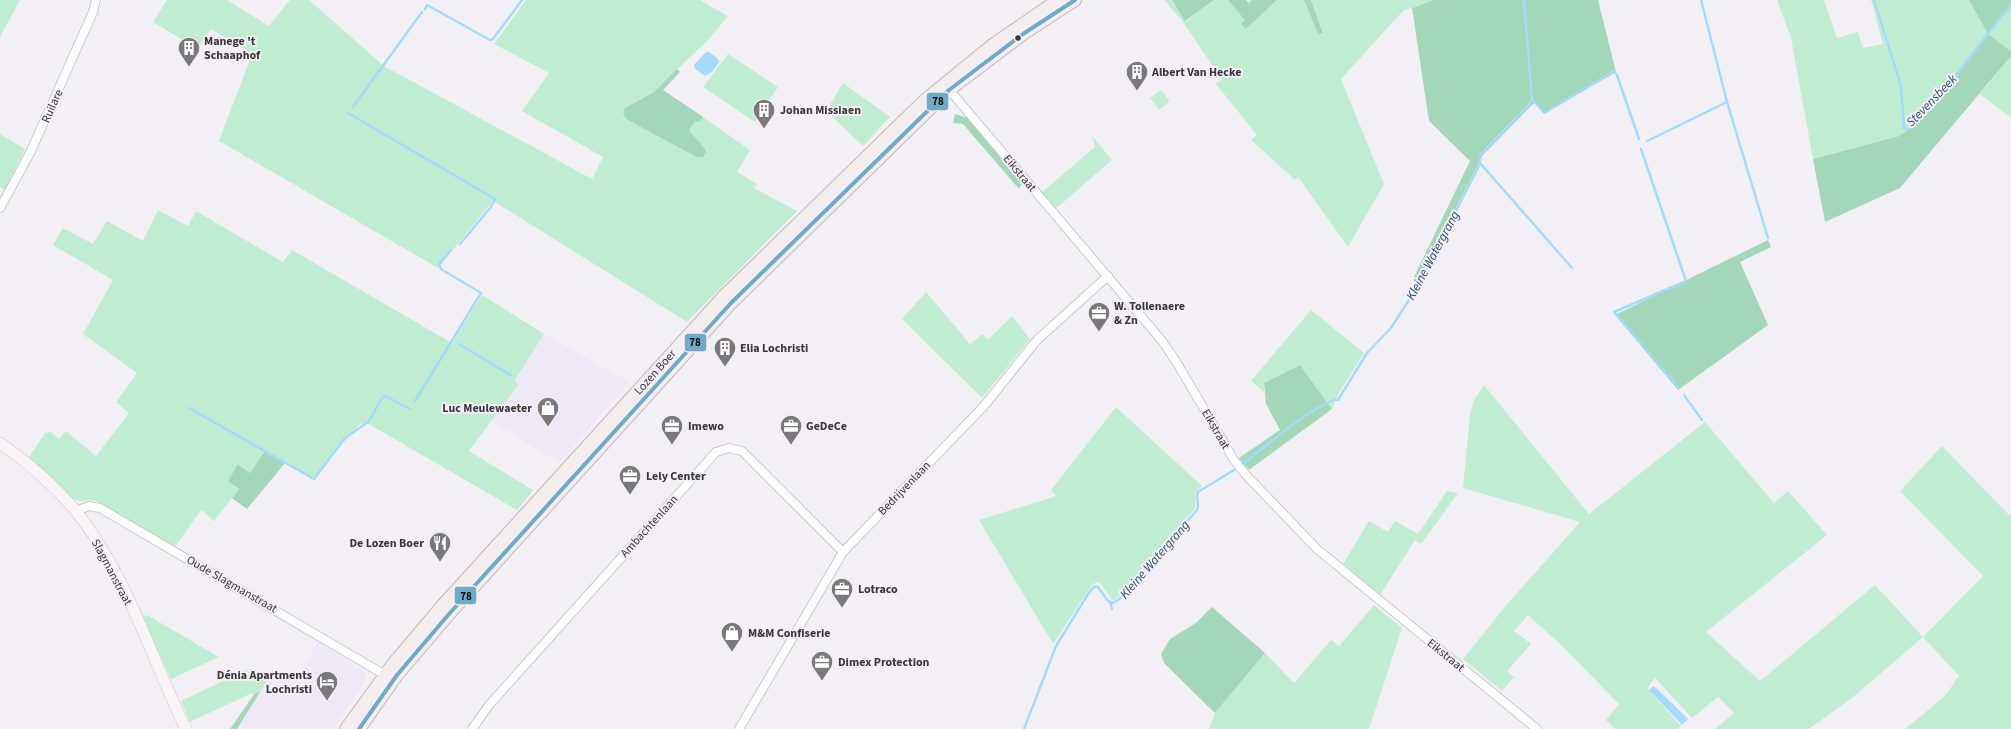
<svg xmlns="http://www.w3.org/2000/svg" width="2011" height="729" viewBox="0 0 2011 729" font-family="'Source Sans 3',sans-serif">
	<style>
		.commercial { fill: #efe9f7 }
		.green { fill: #c0edd2 }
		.forest { fill: #a4d6ba }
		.water { fill: #a6dafb }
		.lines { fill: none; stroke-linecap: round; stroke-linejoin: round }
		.stream { stroke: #a6dafb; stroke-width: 2.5 }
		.minor-casing { stroke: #cac7cb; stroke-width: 10 }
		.secondary-casing { stroke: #cac7cb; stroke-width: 12 }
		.primary-casing { stroke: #c3b7ba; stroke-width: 14 }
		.minor { stroke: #fdfdfe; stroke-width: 8 }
		.secondary { stroke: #f9f5f6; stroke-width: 11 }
		.primary { stroke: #f4edee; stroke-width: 12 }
		.bus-1-casing { stroke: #f4eff6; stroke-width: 7 }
		.bus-1 { stroke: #70aac6; stroke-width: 4 }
		.bus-dot { fill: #393739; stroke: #f4eff6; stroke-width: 1.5 }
		.labels { text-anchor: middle; stroke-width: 4; stroke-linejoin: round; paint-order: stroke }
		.poi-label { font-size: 12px; font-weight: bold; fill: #393739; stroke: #f4eff6; text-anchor: start }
		.street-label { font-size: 12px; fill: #393739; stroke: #f4eff6 }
		.water-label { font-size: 13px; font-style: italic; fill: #265067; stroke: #f4eff6 }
		.line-badge { stroke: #f4eff6; stroke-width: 1.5 }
		.pale-badge-label { font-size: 11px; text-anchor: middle; font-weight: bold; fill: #111 }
	</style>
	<rect width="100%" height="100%" fill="#f3f0f5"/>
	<g class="commercial">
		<polygon points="544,334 630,382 559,463 491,421 518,385 515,381"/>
		<polygon points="318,642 366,673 364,683 333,729 237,729 272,671 294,683"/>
	</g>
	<g class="green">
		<polygon points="0,0 20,0 0,37"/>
		<polygon points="167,0 227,0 269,26 290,0 309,0 384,66 592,179 603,157 522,111 549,73 494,44 526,0 700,0 728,16 708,40 654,92 625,108 623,113 626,119 696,157 704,147 695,141 689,130 695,121 699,122 703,117 750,150 737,172 757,184 754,188 797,211 687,322 493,201 438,268 219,141 252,54 211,29 198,49 153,22"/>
		<polygon points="1164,0 1172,0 1186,21 1214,0 1228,0 1246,20 1246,29 1277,0 1304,0 1318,34 1323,32 1311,0 1434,0 1403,11 1341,79 1384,184 1348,247 1298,177 1295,180 1251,140 1257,135 1216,84 1222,80 1183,22"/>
		<polygon points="1777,0 1824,0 1837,38 1858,32 1863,48 1883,44 1871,0 1969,0 1988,34 2011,7 2011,51 1988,34 1912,127 1899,136 1813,159 1791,38"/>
		<polygon points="728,54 778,87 755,122 703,87"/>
		<polygon points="2011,56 2011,118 1980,94"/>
		<polygon points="843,83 890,117 863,146 826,111"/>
		<polygon points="1161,90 1169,100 1168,103 1159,110 1150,98"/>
		<polygon points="0,134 25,149 5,190 0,187"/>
		<polygon points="1092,136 1112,160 1059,206 1056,207 1052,205 1041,193 1095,147"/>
		<polygon points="158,210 188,226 196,211 283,262 292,250 452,343 482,295 544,334 515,380 518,385 469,451 533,490 517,510 367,423 360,424 313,478 265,451 250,473 239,464 228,481 239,489 214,521 201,510 175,547 94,500 79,501 71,498 29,457 45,433 51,432 59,439 66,431 96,456 129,413 116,402 137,373 83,334 113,280 53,245 63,228 93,244 107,221 143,241"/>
		<polygon points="926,292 970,344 983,334 988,340 1012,316 1030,339 982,398 902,319"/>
		<polygon points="1311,310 1364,353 1339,393 1332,409 1300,365 1264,383 1264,392 1251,381"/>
		<polygon points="1484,385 1589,514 1705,422 1774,503 1788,491 1827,535 1706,632 1760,681 1875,585 1923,637 1983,576 1900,491 1942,446 2011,517 2011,729 1905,729 1944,697 1959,676 1923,637 1852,698 1809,729 1715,729 1734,713 1718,697 1692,718 1655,678 1647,688 1681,726 1678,729 1615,729 1606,720 1619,704 1561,645 1528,615 1514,631 1531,644 1507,671 1514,677 1502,691 1463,659 1503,609 1580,522 1463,488 1470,414 1474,400"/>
		<polygon points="1116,407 1202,486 1195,494 1195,508 1193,511 1121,595 1113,601 1101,584 1097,582 1092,585 1053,644 979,520 1056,496 1051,490"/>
		<polygon points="1447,491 1458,493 1421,544 1415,540 1380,595 1343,564 1369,521 1388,532 1395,521 1418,534"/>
		<polygon points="1374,605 1402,628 1369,729 1209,729 1215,713 1265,653 1294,683 1331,640 1339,646"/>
		<polygon points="147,615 219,657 171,679 142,617"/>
		<polygon points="246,670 266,682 260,692 250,694 190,722 181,701"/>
	</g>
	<g class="forest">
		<polygon points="1172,0 1214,0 1185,21"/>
		<polygon points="1228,0 1246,0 1249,3 1252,0 1277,0 1246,29 1241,24 1245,20"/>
		<polygon points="1304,0 1311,0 1323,33 1318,34"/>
		<polygon points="1434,0 1598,0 1616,72 1544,114 1534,103 1483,155 1419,280 1413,279 1470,161 1429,121 1412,8"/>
		<polygon points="1969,0 2011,0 2011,7 1988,34 2011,51 2011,56 1900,188 1825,222 1813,159 1899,136 1912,127 1988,34"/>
		<path d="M 677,69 L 680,72 L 663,90 L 703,117 L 699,122 L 695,121 L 689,130 C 694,139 704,144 706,152 L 703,157 L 696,157 L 626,119 L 623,113 L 625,108 L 654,92 Z"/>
		<polygon points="955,114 968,118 1022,184 1019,189 963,124 953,123"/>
		<polygon points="1768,240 1771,247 1740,262 1768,325 1678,390 1615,315"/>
		<polygon points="1300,365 1332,409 1249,470 1239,458 1280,430 1266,404 1264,383"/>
		<polygon points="265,451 285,463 247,509 232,498 239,489 228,481 238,464 250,473"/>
		<polygon points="1212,607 1265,653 1215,713 1164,663 1161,654 1170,639 1196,623"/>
		<polygon points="260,692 237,729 230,729 255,693"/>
	</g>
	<g class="water">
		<polygon points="706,52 709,52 718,59 719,62 712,72 705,76 695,69 694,65"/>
		<polygon points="1654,686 1688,719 1682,725 1649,690"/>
	</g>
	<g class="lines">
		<g class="stream">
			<polyline points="1874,0 1901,86 1904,129 1908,129 1947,87 2011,4"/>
			<polyline points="425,9 427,5 490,40 493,39 522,0"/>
			<polyline points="1532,99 1543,111 1546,112 1614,71 1617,75 1639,139"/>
			<polyline points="1727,102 1768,238"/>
			<polyline points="353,107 422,12"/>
			<polyline points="348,113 495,199 491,207 460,244"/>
			<polyline points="1647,141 1727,102 1701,0"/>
			<polyline points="1641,149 1686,281 1614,312 1678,387"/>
			<polyline points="1480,163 1572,268"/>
			<polyline points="459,344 512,376"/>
			<polyline points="1684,395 1702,420"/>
			<polyline points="415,401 481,293 441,269 439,264 451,250"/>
			<polyline points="189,408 314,479 344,439 369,421 382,398 385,396 410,409"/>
			<path d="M 1244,463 C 1260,451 1323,397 1338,400 L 1367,353 L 1391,328 L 1416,289 L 1479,166 L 1481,154 L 1528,106 L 1532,99 L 1524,0"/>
			<polyline points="1110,602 1112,609"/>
			<path d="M 1024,729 L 1056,646 L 1090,591 L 1094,587 L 1098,587 L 1108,601 L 1113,603 L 1121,598 L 1197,510 C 1200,503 1195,498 1198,492 L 1234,470"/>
		</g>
		<g class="minor-casing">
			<g id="minor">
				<polyline points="946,86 1163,342 1177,363 1234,460 1246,475 1317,549 1537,729"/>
				<polyline points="0,208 30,153 93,12 96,0"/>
				<polyline points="76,511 89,506 100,508 385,675"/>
				<polyline points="472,729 490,704 716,452 729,448 742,451 843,552"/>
				<polyline points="739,729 843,552 984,406 1037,340 1108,276"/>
			</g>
		</g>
		<g class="secondary-casing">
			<path id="secondary" d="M 0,443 C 27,462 53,484 75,510 C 127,574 150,656 186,729"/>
		</g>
		<g class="primary-casing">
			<g id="primary">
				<polyline points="346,729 393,664 442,606 724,296 924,101 994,44 1058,0"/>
				<polyline points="359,729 397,675 449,614 731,303 949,90 1023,34 1075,0"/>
			</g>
		</g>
		<use href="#minor" class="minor"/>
		<use href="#secondary" class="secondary"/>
		<use href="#primary" class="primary"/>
		<g class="bus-1-casing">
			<polyline id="bus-1" points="359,729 397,675 449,614 731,303 949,90 1023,34 1075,0"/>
		</g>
		<use href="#bus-1" class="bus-1"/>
	</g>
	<defs>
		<g id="building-pin" transform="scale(1.15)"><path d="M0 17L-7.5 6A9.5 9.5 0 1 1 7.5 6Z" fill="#7a787b" stroke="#f4eff6"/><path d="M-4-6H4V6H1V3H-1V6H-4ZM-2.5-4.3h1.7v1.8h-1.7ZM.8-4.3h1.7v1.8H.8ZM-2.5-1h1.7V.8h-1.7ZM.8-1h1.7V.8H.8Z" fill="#fff"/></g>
		<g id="office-pin" transform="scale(1.15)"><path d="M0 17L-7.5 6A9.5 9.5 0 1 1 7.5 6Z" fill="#7a787b" stroke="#f4eff6"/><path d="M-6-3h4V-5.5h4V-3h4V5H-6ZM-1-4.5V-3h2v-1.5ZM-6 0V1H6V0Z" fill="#fff"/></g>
		<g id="shop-pin" transform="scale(1.15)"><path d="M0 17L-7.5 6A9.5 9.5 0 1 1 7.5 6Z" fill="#7a787b" stroke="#f4eff6"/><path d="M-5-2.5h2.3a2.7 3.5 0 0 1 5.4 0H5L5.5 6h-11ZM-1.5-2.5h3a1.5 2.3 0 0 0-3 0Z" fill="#fff"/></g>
		<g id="restaurant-pin" transform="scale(1.15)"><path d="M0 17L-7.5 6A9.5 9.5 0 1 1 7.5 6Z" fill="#7a787b" stroke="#f4eff6"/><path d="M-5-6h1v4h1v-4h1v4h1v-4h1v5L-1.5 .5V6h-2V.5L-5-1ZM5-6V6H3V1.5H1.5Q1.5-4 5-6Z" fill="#fff"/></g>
		<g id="hotel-pin" transform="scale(1.15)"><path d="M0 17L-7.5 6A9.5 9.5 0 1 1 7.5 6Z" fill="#7a787b" stroke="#f4eff6"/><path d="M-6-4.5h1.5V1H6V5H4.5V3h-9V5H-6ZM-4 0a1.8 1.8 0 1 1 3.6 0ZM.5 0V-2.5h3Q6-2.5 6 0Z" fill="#fff"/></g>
	</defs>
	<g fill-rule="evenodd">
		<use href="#building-pin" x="189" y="48"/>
		<use href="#building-pin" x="1137" y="72"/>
		<use href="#building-pin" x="764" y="110"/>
		<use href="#office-pin" x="1099" y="313"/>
		<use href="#building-pin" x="725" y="348"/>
		<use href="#shop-pin" x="548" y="408"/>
		<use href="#office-pin" x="672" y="426"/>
		<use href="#office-pin" x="791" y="426"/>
		<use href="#office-pin" x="630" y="476"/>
		<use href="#restaurant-pin" x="440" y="543"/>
		<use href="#office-pin" x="842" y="589"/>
		<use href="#shop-pin" x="732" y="633"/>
		<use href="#office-pin" x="822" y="662"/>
		<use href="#hotel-pin" x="327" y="682"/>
	</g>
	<circle class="bus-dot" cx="1018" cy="38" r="3.5"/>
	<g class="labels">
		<g class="poi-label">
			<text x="204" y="45">Manege 't<tspan x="204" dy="14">Schaaphof</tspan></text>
			<text x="1152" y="76">Albert Van Hecke</text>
			<text x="780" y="114">Johan Missiaen</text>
			<text x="1114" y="310">W. Tollenaere<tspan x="1114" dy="14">&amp; Zn</tspan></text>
			<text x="740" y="352">Elia Lochristi</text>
			<text x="532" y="412" text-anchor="end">Luc Meulewaeter</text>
			<text x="688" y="430">Imewo</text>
			<text x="806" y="430">GeDeCe</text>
			<text x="646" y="480">Lely Center</text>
			<text x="424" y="547" text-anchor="end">De Lozen Boer</text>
			<text x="858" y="593">Lotraco</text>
			<text x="748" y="637">M&amp;M Confiserie</text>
			<text x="838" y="666">Dimex Protection</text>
			<text x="312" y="679" text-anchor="end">Dénia Apartments<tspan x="312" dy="14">Lochristi</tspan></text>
		</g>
		<g class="street-label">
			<text transform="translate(52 106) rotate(-66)" y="4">Ruilare</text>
			<text transform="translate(1020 173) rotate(50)" y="4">Eikstraat</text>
			<text transform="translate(655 372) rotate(-48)" y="4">Lozen Boer</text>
			<text transform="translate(1216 429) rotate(60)" y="4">Eikstraat</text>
			<text transform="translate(904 488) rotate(-46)" y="4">Bedrijvenlaan</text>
			<text transform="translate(649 526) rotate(-48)" y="4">Ambachtenlaan</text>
			<text transform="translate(112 572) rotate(62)" y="4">Slagmanstraat</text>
			<text transform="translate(232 584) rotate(30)" y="4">Oude Slagmanstraat</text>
			<text transform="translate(1446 655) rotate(39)" y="4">Eikstraat</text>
		</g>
		<g class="water-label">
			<text transform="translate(1931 100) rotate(-46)" y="5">Stevensbeek</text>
			<text transform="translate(1432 255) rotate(-62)" y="5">Kleine Watergrang</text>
			<text transform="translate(1154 559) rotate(-49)" y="5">Kleine Watergrang</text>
		</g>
	</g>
	<g class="line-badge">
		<rect x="926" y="92" width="23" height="19" rx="4" fill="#70aac6"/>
		<rect x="684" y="333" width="23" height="19" rx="4" fill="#70aac6"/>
		<rect x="454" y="586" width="23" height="19" rx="4" fill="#70aac6"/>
	</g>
	<g class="pale-badge-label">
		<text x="938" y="105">78</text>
		<text x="695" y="346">78</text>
		<text x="466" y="600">78</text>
	</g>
</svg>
